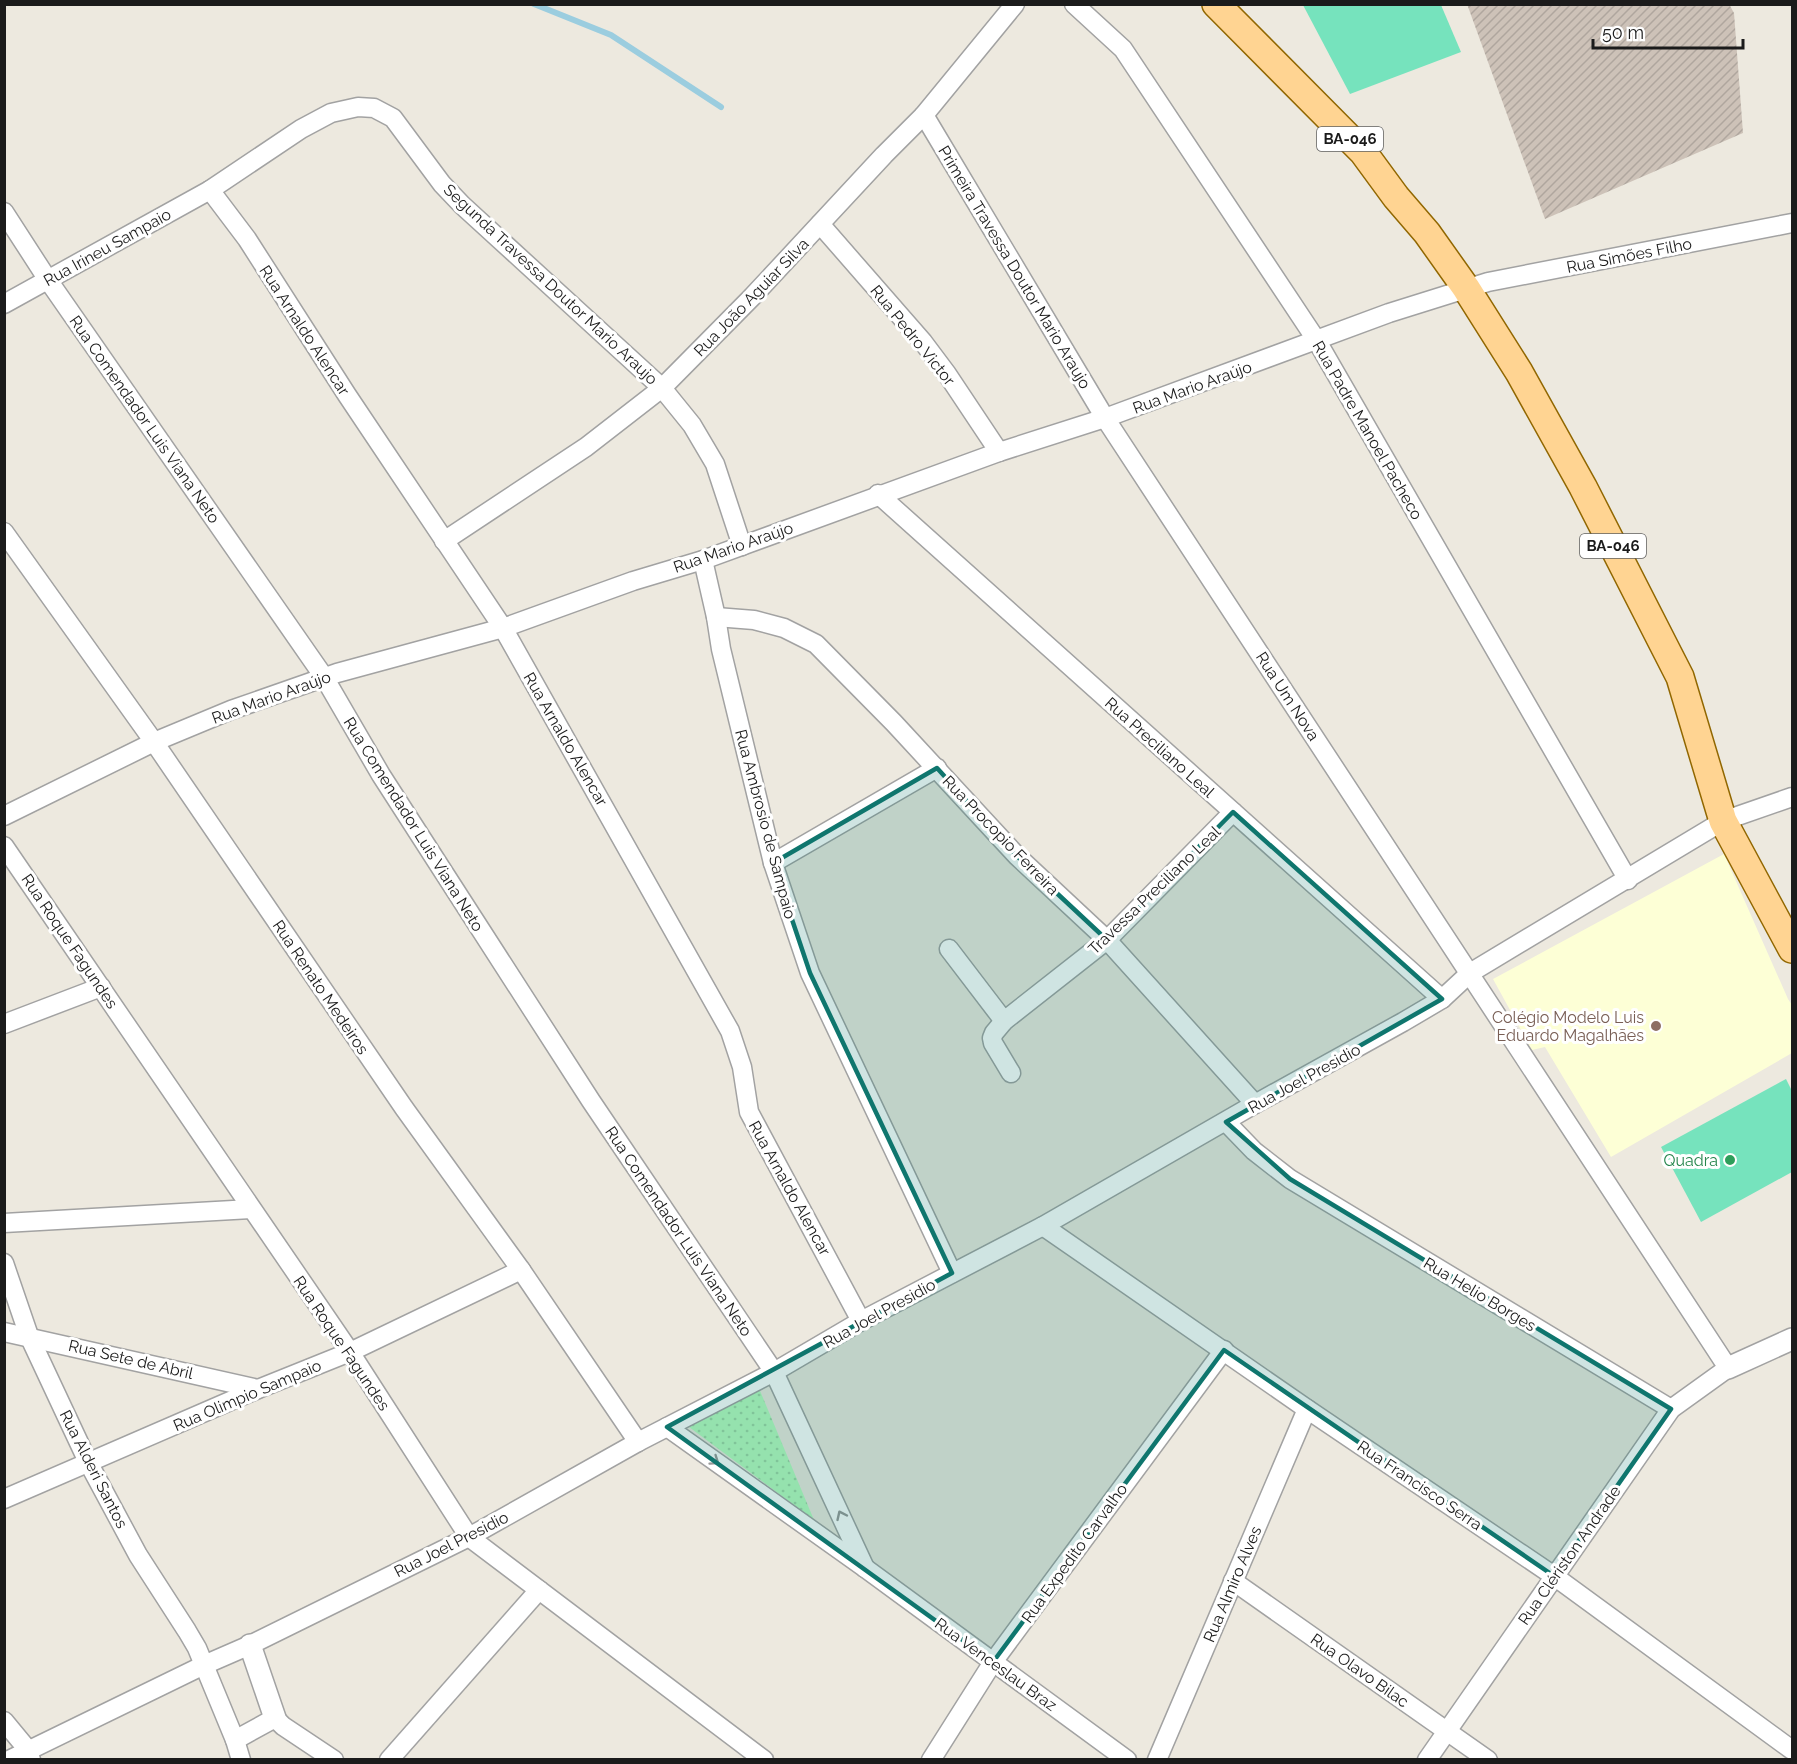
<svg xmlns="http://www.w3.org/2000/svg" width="1797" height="1764" viewBox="0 0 1797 1764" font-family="Raleway,sans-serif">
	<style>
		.education { fill: #fdffd6 }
		.park { fill: url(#park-dots) }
		.pitch { fill: #76e3bd }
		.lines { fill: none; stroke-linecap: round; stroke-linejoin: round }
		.stream { stroke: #9bcddf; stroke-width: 6 }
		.building { fill: url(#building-hatch) }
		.minor-casing { stroke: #a2a2a2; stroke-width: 21 }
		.tertiary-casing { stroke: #a2a2a2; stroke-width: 24 }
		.primary-casing { stroke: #916700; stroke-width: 30 }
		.minor { stroke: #fff; stroke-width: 18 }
		.tertiary { stroke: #fff; stroke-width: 21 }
		.primary { stroke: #ffd492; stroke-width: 27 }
		.oneway { stroke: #989898 }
		.marked { fill: #0f766e; fill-opacity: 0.2; stroke: #0f766e; stroke-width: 4.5; stroke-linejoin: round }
		.education-dot { fill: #8d6e63; stroke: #fff; stroke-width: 2 }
		.leisure-dot { fill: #2e9e5b; stroke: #fff; stroke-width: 2 }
		.labels { text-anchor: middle; stroke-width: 6; stroke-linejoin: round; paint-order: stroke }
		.shield { fill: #fff; stroke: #5f5f5f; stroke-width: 1.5 }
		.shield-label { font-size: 15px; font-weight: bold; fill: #1b1b1b }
		.street-label { font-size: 16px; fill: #1b1b1b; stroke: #fff }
		.education-label { font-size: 16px; fill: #785e54; stroke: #fff; text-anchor: end }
		.leisure-label { font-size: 16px; fill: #27864d; stroke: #fff; text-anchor: end }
	</style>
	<defs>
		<pattern id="park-dots" width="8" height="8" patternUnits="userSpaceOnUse" patternTransform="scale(1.5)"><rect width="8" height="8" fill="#b7fdbf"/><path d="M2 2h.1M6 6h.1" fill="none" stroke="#9dd8a4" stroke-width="1.8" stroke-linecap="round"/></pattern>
		<pattern id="building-hatch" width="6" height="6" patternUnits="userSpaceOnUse" patternTransform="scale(1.5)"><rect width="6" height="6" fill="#cdc2b8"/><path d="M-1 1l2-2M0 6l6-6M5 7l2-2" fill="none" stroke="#afa69e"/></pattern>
	</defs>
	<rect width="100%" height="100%" fill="#ede9df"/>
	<polygon class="education" points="1724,854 1788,999 1792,1005 1792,1053 1611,1157 1545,1047 1532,1050 1493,979"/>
	<polygon class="park" points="758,1386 814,1520 689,1427"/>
	<g class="pitch">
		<polygon points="1303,5 1441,5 1461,52 1350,94"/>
		<polygon points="1786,1079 1792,1091 1792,1172 1701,1222 1661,1147"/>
	</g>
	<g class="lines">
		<polyline class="stream" points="534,4 611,35 721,107"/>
	</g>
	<polygon class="building" points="1467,4 1729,4 1734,13 1743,133 1545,219"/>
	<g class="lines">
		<g class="minor-casing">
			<g id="minor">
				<polyline points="1074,4 1123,49 1317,341 1628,880"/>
				<polyline points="924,115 1105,418 1728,1368 1671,1409 1427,1760"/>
				<polyline points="210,190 247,239 347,395 503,628 730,1031 742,1067 749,1112 861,1321"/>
				<polyline points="4,212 48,280 324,677 381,775 591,1101 774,1372 865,1568"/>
				<polyline points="820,224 923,342 947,374 999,452"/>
				<polyline points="4,304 210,190 301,129 331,113 358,107 374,108 393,118 442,184 462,205 662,388 692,425 715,464 742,546"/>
				<polyline points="878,494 1442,999"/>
				<polyline points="4,532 154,742 404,1108 521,1270 638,1442"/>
				<polyline points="444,541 586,447 662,388 752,297 884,155 924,115 1015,4"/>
				<polyline points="703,560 716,617 721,649 773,863 810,973 952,1273"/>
				<polyline points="716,617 754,620 784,628 816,644 894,723 1017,856 1107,940 1255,1104"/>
				<polyline points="4,816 154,742 231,710 337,673 503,628 633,581 703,560 999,452 1105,418 1389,313 1488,282 1792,223"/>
				<polyline points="4,846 350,1352 469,1537 764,1760"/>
				<polyline points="773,863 937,768"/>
				<polyline points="949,949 1004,1021"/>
				<polyline points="4,1024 101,987"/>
				<polyline points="1011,1073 993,1043 992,1038 994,1033 1004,1021 1107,940 1233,812"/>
				<polyline points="1226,1122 1254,1151 1290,1179 1671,1409"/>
				<polyline points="4,1223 251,1209"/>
				<polyline points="1043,1226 1307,1409 1554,1576 1792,1750"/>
				<polyline points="4,1263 29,1336 88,1462 138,1555 187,1631 197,1648 235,1740 241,1760"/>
				<polyline points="4,1332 258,1389"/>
				<polyline points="667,1427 865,1568 1127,1760"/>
				<polyline points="4,1499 258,1389 350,1352 521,1270"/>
				<polyline points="1233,1581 1488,1760"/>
				<polyline points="4,1721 28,1750 31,1760"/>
				<polyline points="235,1740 275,1718 283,1726 334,1760"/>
				<polyline points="9,1760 204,1665 250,1645 469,1537 638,1442 774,1372 861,1321 1043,1226 1255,1104 1403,1022 1442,999 1470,973 1723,821 1792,797"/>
				<polyline points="389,1760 539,1590"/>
				<polyline points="931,1760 993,1662 1224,1350"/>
				<polyline points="1157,1760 1307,1409"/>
			</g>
		</g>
		<g class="tertiary-casing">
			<g id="tertiary">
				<polyline points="1728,1368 1792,1339"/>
				<polyline points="250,1645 275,1718"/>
			</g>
		</g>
		<g class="primary-casing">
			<polyline id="primary" points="1216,4 1363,152 1396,197 1427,233 1466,288 1519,372 1583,487 1680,677 1723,821 1792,949"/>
		</g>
		<use href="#minor" class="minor"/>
		<use href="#tertiary" class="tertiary"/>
		<use href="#primary" class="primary"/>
	</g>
	<defs><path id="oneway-chevron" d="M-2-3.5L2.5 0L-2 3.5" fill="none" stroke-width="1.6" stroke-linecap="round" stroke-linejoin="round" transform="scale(1.5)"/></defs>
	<g class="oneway">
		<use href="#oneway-chevron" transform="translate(715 1461) rotate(35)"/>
		<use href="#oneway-chevron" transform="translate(841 1515) rotate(-115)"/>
	</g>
	<path class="marked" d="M 937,768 L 1017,856 L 1107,940 L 1233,812 L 1442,999 L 1226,1122 L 1290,1179 L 1671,1409 L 1554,1576 L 1224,1350 L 993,1662 L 667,1427 L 952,1273 L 810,973 L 773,863 Z"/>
	<circle class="education-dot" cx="1656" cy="1026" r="6"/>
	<circle class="leisure-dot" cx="1730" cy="1160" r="6"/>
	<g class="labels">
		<g class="shield">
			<rect x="1317" y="127" width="66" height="24" rx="4.5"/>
			<rect x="1580" y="534" width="66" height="24" rx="4.5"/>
		</g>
		<g class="shield-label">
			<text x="1350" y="144">BA-046</text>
			<text x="1613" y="551">BA-046</text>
		</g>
		<g class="street-label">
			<text transform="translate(107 247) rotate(-29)" y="6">Rua Irineu Sampaio</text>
			<text transform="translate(1629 255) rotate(-11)" y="6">Rua Simões Filho</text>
			<text transform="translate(1015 267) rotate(59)" y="6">Primeira Travessa Doutor Mario Araujo</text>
			<text transform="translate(551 284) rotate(43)" y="6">Segunda Travessa Doutor Mario Araujo</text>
			<text transform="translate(751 297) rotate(-46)" y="6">Rua João Aguiar Silva</text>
			<text transform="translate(305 330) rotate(57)" y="6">Rua Arnaldo Alencar</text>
			<text transform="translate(913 335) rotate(51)" y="6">Rua Pedro Victor</text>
			<text transform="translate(1192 387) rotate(-20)" y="6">Rua Mario Araújo</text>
			<text transform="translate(145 419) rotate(55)" y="6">Rua Comendador Luis Viana Neto</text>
			<text transform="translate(1368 430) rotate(60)" y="6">Rua Padre Manoel Pacheco</text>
			<text transform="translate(733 547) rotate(-19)" y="6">Rua Mario Araújo</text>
			<text transform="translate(1288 696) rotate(57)" y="6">Rua Um Nova</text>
			<text transform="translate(271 697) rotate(-20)" y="6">Rua Mario Araújo</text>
			<text transform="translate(566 739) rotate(60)" y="6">Rua Arnaldo Alencar</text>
			<text transform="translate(1160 747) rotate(42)" y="6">Rua Preciliano Leal</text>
			<text transform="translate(414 824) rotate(58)" y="6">Rua Comendador Luis Viana Neto</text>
			<text transform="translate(766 824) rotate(75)" y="6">Rua Ambrosio de Sampaio</text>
			<text transform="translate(1001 835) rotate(46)" y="6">Rua Procopio Ferreira</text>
			<text transform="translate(1154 890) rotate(-44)" y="6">Travessa Preciliano Leal</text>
			<text transform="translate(70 941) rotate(56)" y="6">Rua Roque Fagundes</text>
			<text transform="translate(321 987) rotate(56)" y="6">Rua Renato Medeiros</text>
			<text transform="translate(1304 1078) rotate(-29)" y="6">Rua Joel Presidio</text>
			<text transform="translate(790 1188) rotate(61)" y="6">Rua Arnaldo Alencar</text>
			<text transform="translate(679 1231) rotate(56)" y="6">Rua Comendador Luis Viana Neto</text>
			<text transform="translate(1480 1294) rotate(31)" y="6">Rua Helio Borges</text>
			<text transform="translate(879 1313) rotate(-29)" y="6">Rua Joel Presidio</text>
			<text transform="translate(342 1343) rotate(56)" y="6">Rua Roque Fagundes</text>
			<text transform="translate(131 1359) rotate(13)" y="6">Rua Sete de Abril</text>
			<text transform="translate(247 1395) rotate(-23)" y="6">Rua Olimpio Sampaio</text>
			<text transform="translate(94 1469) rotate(63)" y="6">Rua Alderi Santos</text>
			<text transform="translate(1420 1485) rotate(34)" y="6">Rua Francisco Serra</text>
			<text transform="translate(451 1544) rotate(-27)" y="6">Rua Joel Presidio</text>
			<text transform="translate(1074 1553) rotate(-54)" y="6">Rua Expedito Carvalho</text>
			<text transform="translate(1569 1555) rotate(-55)" y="6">Rua Clériston Andrade</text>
			<text transform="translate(1232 1584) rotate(-67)" y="6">Rua Almiro Alves</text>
			<text transform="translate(996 1664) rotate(36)" y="6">Rua Venceslau Braz</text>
			<text transform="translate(1360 1670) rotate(35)" y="6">Rua Olavo Bilac</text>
		</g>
		<g class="education-label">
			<text x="1644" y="1023">Colégio Modelo Luis<tspan x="1644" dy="18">Eduardo Magalhães</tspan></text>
		</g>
		<g class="leisure-label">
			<text x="1718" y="1166">Quadra</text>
		</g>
	</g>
	<rect width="1797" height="1764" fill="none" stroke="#1b1b1b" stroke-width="12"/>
	<path d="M1593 39v9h150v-9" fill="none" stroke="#1b1b1b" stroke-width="3"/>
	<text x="1602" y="39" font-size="18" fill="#1b1b1b" stroke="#ffffff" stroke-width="4.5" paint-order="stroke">50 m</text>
</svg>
